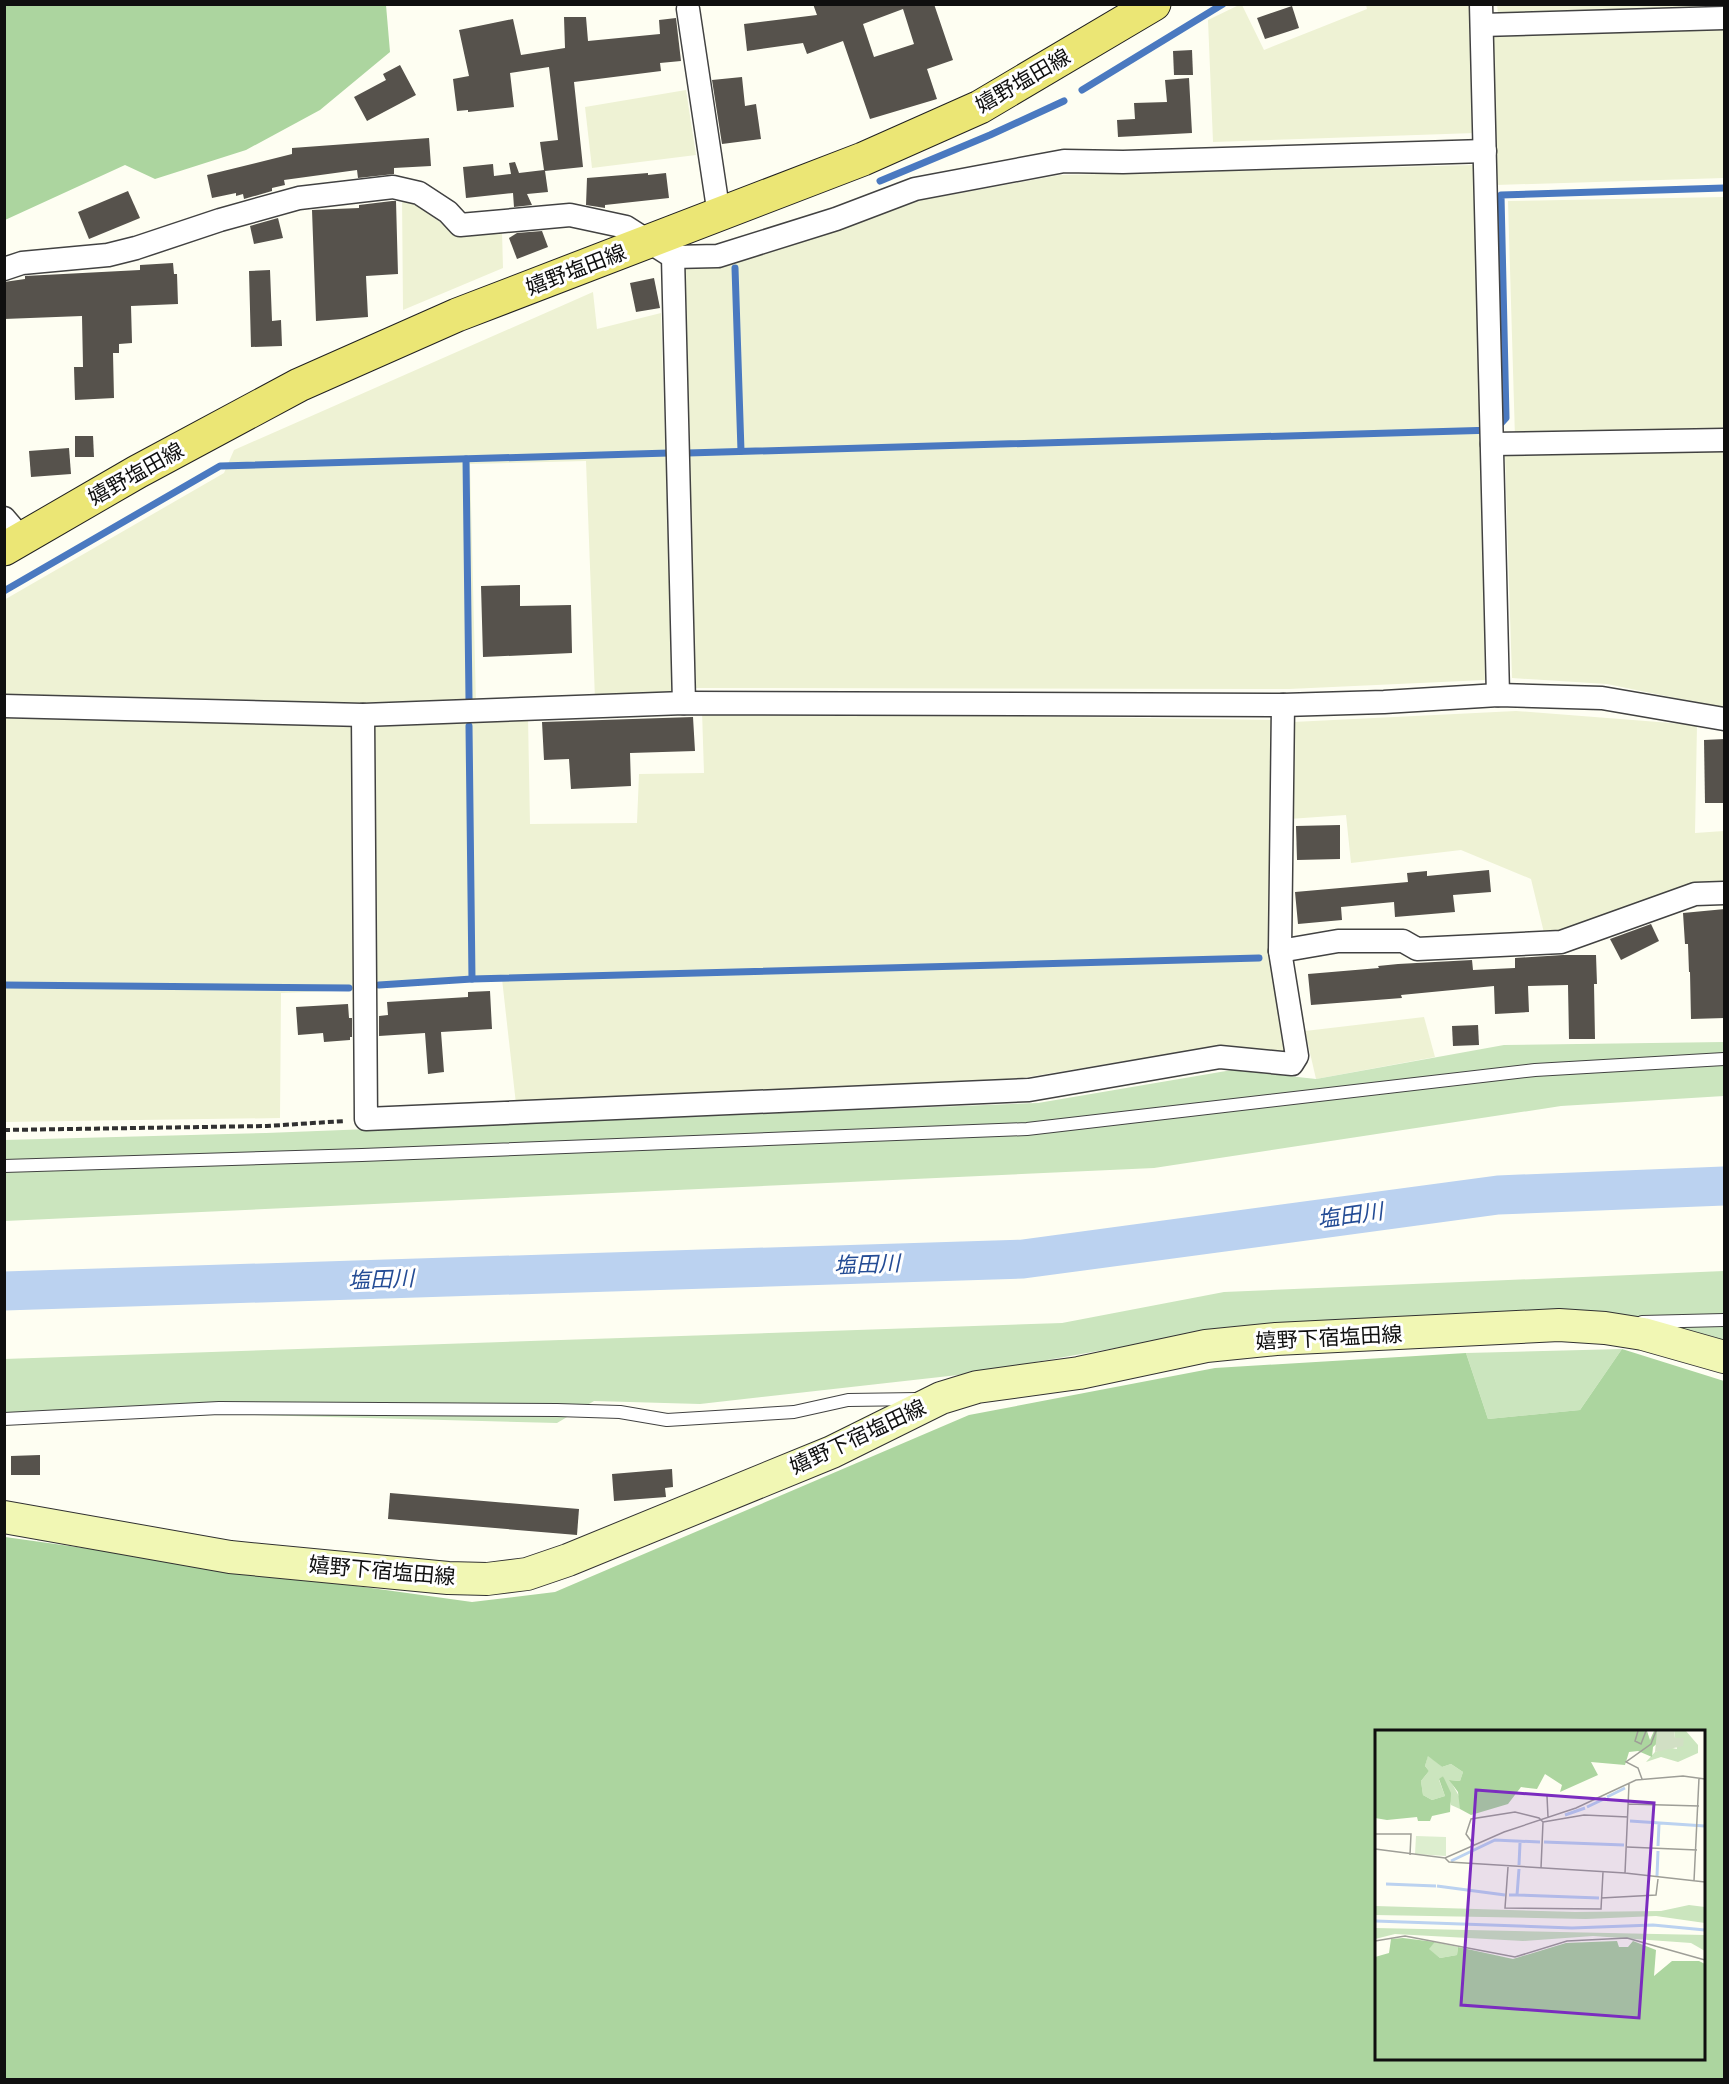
<svg xmlns="http://www.w3.org/2000/svg" width="1729" height="2084" viewBox="0 0 1729 2084" font-family="'Times New Roman','Noto Sans JP',serif">
	<style>
		.farmland { fill: #eef2d4 }
		.green { fill: #cbe5be }
		.forest { fill: #acd59f; fill-rule: evenodd }
		.lines { fill: none; stroke-linecap: round; stroke-linejoin: round }
		.stream { stroke: #4a79c0; stroke-width: 7 }
		.river { stroke: #bbd2f0; stroke-width: 39 }
		.building { fill: #56524c; fill-rule: evenodd }
		.lane-casing { stroke: #424242; stroke-width: 14 }
		.street-casing { stroke: #424242; stroke-width: 25 }
		.secondary-casing { stroke: #313131; stroke-width: 34 }
		.primary-casing { stroke: #202020; stroke-width: 35 }
		.path { stroke: #313131; stroke-width: 4; stroke-dasharray: 6 3; stroke-linecap: butt }
		.lane { stroke: #fff; stroke-width: 12 }
		.street { stroke: #fff; stroke-width: 22 }
		.secondary { stroke: #f1f7b4; stroke-width: 32 }
		.primary { stroke: #ebe675; stroke-width: 33 }
		.labels { text-anchor: middle; stroke-width: 6; stroke-linejoin: round; paint-order: stroke }
		.street-label { font-size: 21px; fill: #0f0f0f; stroke: #fff }
		.water-label { font-size: 22px; font-style: italic; fill: #244c95; stroke: #fff }
		.inset-river { fill: none; stroke: #bbd2f0; stroke-width: 3 }
		.inset-road { fill: none; stroke: #9e9e97; stroke-width: 1.5 }
		.view { fill: #7b2cbf; fill-opacity: 0.15; stroke: #7b2cbf; stroke-width: 3 }
		.inset-edge { fill: none; stroke: #0f0f0f; stroke-width: 3 }
	</style>
	<rect width="100%" height="100%" fill="#fefef2"/>
	<g class="farmland">
		<polygon points="1724,4 1724,7 1498,13 1497,5"/>
		<polygon points="1239,5 1242,5 1264,50 1367,9 1366,5 1472,5 1475,133 1213,142 1208,20"/>
		<polygon points="1724,26 1724,178 1496,185 1493,33"/>
		<polygon points="686,90 696,155 592,168 585,107"/>
		<polygon points="1475,165 1485,680 1289,689 696,688 680,268 729,265 922,200 1060,175"/>
		<polygon points="402,195 453,231 502,231 503,268 403,310"/>
		<polygon points="1724,197 1724,432 1515,438 1508,201"/>
		<polygon points="593,292 597,329 661,313 673,693 595,699 586,461 470,464 476,704 362,707 5,699 4,600 224,473 234,450"/>
		<polygon points="1724,451 1724,708 1607,684 1512,678 1505,456"/>
		<polygon points="702,711 1274,720 1270,960 1287,1052 1217,1046 1022,1078 516,1104 502,979 373,989 373,725 528,717 530,824 637,823 639,774 704,773"/>
		<polygon points="1516,711 1697,725 1695,833 1724,831 1724,885 1545,937 1531,879 1461,850 1351,863 1346,815 1289,819 1293,722"/>
		<polygon points="5,718 355,725 354,990 281,993 280,1118 5,1122"/>
		<polygon points="1424,1017 1435,1057 1316,1079 1305,1031"/>
	</g>
	<g class="green">
		<polygon points="1724,1042 1724,1096 1561,1106 1154,1168 5,1221 4,1140 266,1133 1038,1103 1232,1070 1316,1079 1504,1045"/>
		<polygon points="1724,1271 1724,1342 1229,1328 967,1374 700,1404 594,1401 557,1423 217,1414 5,1421 4,1359 1062,1323 1224,1292"/>
		<polygon points="1622,1349 1580,1410 1488,1419 1466,1353"/>
	</g>
	<g class="forest">
		<polygon points="4,5 386,5 390,52 320,110 246,150 155,179 125,165 5,220"/>
		<path d="M 1622,1349 L 1724,1381 L 1724,2079 L 5,2080 L 5,1537 L 472,1602 L 555,1592 L 969,1415 L 1215,1368 L 1466,1353 L 1488,1419 L 1580,1410 ZM 1376,1732 L 1704,1732 L 1704,2058 L 1376,2058 Z"/>
	</g>
	<g class="lines">
		<g class="stream">
			<polyline points="1082,90 1223,4"/>
			<polyline points="880,181 990,135 1064,101"/>
			<polyline points="735,268 741,451"/>
			<polyline points="688,453 1495,430 1506,418 1501,195 1724,188"/>
			<polyline points="466,459 469,699"/>
			<polyline points="4,591 220,466 669,453"/>
			<polyline points="472,979 1259,958"/>
			<polyline points="4,985 349,988"/>
			<polyline points="379,985 472,979 469,726"/>
		</g>
		<polyline class="river" points="4,1291 1023,1259 1498,1195 1724,1186"/>
	</g>
	<g class="building">
		<path d="M 813,4 L 934,4 L 953,60 L 927,69 L 937,99 L 870,119 L 843,41 L 807,54 L 803,43 L 747,51 L 744,24 L 817,15 ZM 903,9 L 914,44 L 874,57 L 863,24 Z"/>
		<polygon points="1292,6 1299,28 1265,39 1257,18"/>
		<polygon points="564,17 586,17 588,41 660,34 659,20 676,18 681,61 660,63 661,71 574,82 583,167 545,171 548,192 527,194 532,205 514,207 513,193 466,198 463,167 493,164 494,176 511,174 509,163 515,162 519,173 544,170 540,142 558,140 549,67 510,73 514,107 468,112 468,110 457,111 453,79 469,76 459,30 513,19 521,55 565,48"/>
		<polygon points="1192,50 1193,75 1174,75 1173,51"/>
		<polygon points="400,65 416,95 367,121 354,97 386,80 383,74"/>
		<polygon points="742,77 745,106 756,104 761,139 722,144 712,80"/>
		<polygon points="1189,78 1192,133 1118,137 1117,120 1135,119 1134,103 1167,102 1165,80"/>
		<polygon points="429,138 431,166 394,168 394,174 358,178 357,170 284,180 285,185 272,188 272,191 244,199 243,194 236,196 236,193 212,198 207,175 292,154 292,148"/>
		<polygon points="648,173 648,175 666,173 669,198 605,205 605,208 586,205 587,178"/>
		<polygon points="128,191 140,218 89,239 78,212"/>
		<polygon points="392,201 396,201 398,274 366,276 368,317 316,321 312,210 359,208 359,205"/>
		<polygon points="278,218 283,238 254,244 250,226"/>
		<polygon points="542,231 548,247 517,259 509,238 517,233"/>
		<polygon points="173,263 174,274 177,274 178,304 131,306 132,343 119,344 119,353 113,353 114,398 75,400 74,367 83,367 82,316 4,319 4,282 25,279 25,276 140,270 140,265"/>
		<polygon points="270,270 272,321 281,320 282,346 251,347 249,271"/>
		<polygon points="654,278 660,308 636,312 630,283"/>
		<polygon points="75,436 93,436 94,457 75,457"/>
		<polygon points="69,448 71,474 31,477 29,451"/>
		<polygon points="520,585 520,606 571,605 572,653 483,657 481,586"/>
		<polygon points="693,717 695,751 630,753 631,786 571,789 569,759 544,760 542,722"/>
		<polygon points="1725,739 1725,803 1705,803 1704,740"/>
		<polygon points="1340,825 1340,859 1297,860 1296,826"/>
		<polygon points="1489,870 1491,892 1453,895 1455,912 1395,917 1394,902 1341,907 1342,920 1298,924 1295,892 1408,882 1407,873 1427,871 1427,876"/>
		<polygon points="1725,909 1725,1018 1691,1019 1690,972 1689,972 1688,944 1685,944 1683,913"/>
		<polygon points="1651,924 1659,941 1621,960 1610,939"/>
		<polygon points="1563,955 1596,955 1597,984 1594,984 1595,1039 1569,1039 1568,985 1528,986 1529,1012 1495,1014 1494,986 1401,995 1402,998 1311,1005 1308,974 1379,968 1378,966 1398,964 1472,960 1473,970 1515,968 1515,958"/>
		<polygon points="490,991 492,1029 441,1032 444,1072 428,1074 425,1033 379,1036 379,1016 388,1015 387,1002 468,997 468,992"/>
		<polygon points="348,1004 349,1018 352,1018 352,1037 350,1037 350,1040 324,1042 323,1033 298,1035 296,1007"/>
		<polygon points="1478,1025 1479,1045 1453,1046 1452,1026"/>
		<polygon points="40,1455 40,1475 11,1475 11,1456"/>
		<polygon points="672,1469 673,1487 665,1488 666,1497 614,1501 612,1474"/>
		<polygon points="390,1493 579,1509 577,1535 388,1519"/>
	</g>
	<g class="lines">
		<g class="lane-casing">
			<g id="lane">
				<polyline points="4,1166 362,1155 1027,1129 1535,1070 1724,1059"/>
				<polyline points="1642,1322 1724,1320"/>
				<polyline points="4,1419 219,1408 557,1410 620,1412 667,1420 794,1412 848,1400 918,1399"/>
			</g>
		</g>
		<g class="street-casing">
			<g id="street">
				<polyline points="1481,4 1498,695"/>
				<polyline points="688,9 719,215"/>
				<polyline points="1482,25 1724,18"/>
				<polyline points="673,257 718,256 836,219 915,189 1064,161 1123,162 1485,151"/>
				<polyline points="4,269 22,263 108,255 136,248 220,220 299,198 393,187 419,193 448,212 460,225 570,215 626,227 673,257 684,703"/>
				<polyline points="1492,444 1724,440"/>
				<polyline points="4,518 22,539"/>
				<polyline points="4,706 363,715 684,703 1283,705 1384,702 1498,695 1602,698 1724,719"/>
				<polyline points="363,715 366,1119 1029,1090 1220,1057 1292,1064 1297,1056 1280,951 1283,705"/>
				<polyline points="1280,951 1338,941 1403,941 1417,949 1561,942 1695,894 1724,893"/>
			</g>
		</g>
		<g class="secondary-casing">
			<polyline id="secondary" points="4,1517 230,1557 448,1578 487,1579 527,1574 568,1560 832,1452 941,1398 977,1387 1079,1373 1206,1346 1276,1339 1559,1325 1605,1328 1643,1334 1724,1357"/>
		</g>
		<g class="primary-casing">
			<polyline id="primary" points="4,549 137,472 299,385 457,315 863,159 980,107 1154,4"/>
		</g>
		<polyline class="path" points="4,1130 267,1126 345,1121"/>
		<use href="#lane" class="lane"/>
		<use href="#street" class="street"/>
		<use href="#secondary" class="secondary"/>
		<use href="#primary" class="primary"/>
	</g>
	<g class="labels">
		<g class="street-label">
			<text transform="translate(1023 81) rotate(-30)" y="7">嬉野塩田線</text>
			<text transform="translate(576 270) rotate(-21)" y="7">嬉野塩田線</text>
			<text transform="translate(136 474) rotate(-29)" y="7">嬉野塩田線</text>
			<text transform="translate(1329 1338) rotate(-3)" y="7">嬉野下宿塩田線</text>
			<text transform="translate(858 1437) rotate(-25)" y="7">嬉野下宿塩田線</text>
			<text transform="translate(382 1571) rotate(5)" y="7">嬉野下宿塩田線</text>
		</g>
		<g class="water-label">
			<text transform="translate(1350 1215) rotate(-8)" y="8">塩田川</text>
			<text transform="translate(867 1264) rotate(-2)" y="8">塩田川</text>
			<text transform="translate(381 1279) rotate(-2)" y="8">塩田川</text>
		</g>
	</g>
	<g transform="translate(1375 1730)">
		<rect width="330" height="330" fill="#fefef2"/>
		<path d="M 299,1 L 311,1 L 323,15 L 323,23 L 303,32 L 286,27 L 271,32 L 280,22 L 292,17 L 302,19 ZM 53,25 L 67,37 L 76,34 L 88,42 L 85,51 L 75,50 L 85,68 L 85,79 L 76,75 L 68,46 L 64,50 L 70,66 L 57,70 L 48,65 L 46,51 L 54,41 L 50,36 ZM 314,175 L 330,177 L 330,193 L 281,186 L 211,189 L 0,185 L 0,176 L 200,182 L 286,181 ZM 0,198 L 330,205 L 330,221 L 316,213 L 218,206 L 148,211 L 20,204 L 0,209 ZM 60,212 L 83,217 L 82,225 L 65,228 L 53,219 Z" fill="#cbe5be"/>
		<path d="M 0,1 L 272,1 L 275,10 L 279,1 L 286,1 L 286,10 L 278,17 L 277,27 L 263,21 L 254,22 L 250,35 L 216,32 L 223,45 L 185,62 L 187,55 L 170,44 L 162,59 L 146,57 L 133,74 L 96,85 L 85,79 L 83,62 L 74,50 L 85,51 L 88,42 L 76,34 L 67,37 L 53,26 L 50,36 L 54,41 L 46,51 L 48,65 L 57,70 L 70,66 L 64,49 L 68,46 L 76,63 L 75,82 L 57,86 L 55,91 L 43,91 L 42,87 L 12,90 L 0,88 ZM 28,208 L 60,212 L 54,219 L 65,228 L 82,225 L 83,217 L 138,229 L 191,213 L 242,211 L 244,217 L 253,217 L 258,211 L 281,220 L 279,246 L 297,231 L 324,231 L 330,234 L 330,329 L 0,329 L 0,227 L 14,223 L 16,209 Z" fill="#acd59f"/>
		<path d="M 282,1 L 299,1 L 300,8 L 309,8 L 308,16 L 280,22 Z" fill="#d1dfc4"/>
		<path d="M 41,106 L 71,107 L 71,126 L 40,124 Z" fill="#ddeecf"/>
		<path class="inset-river" d="M 232,67 L 250,58M 212,77 L 231,68M 190,85 L 210,78M 255,91 L 330,96M 169,112 L 249,115M 283,116 L 284,94M 76,131 L 120,110 L 165,112M 144,135 L 145,113M 282,146 L 283,121M 11,154 L 61,156M 62,156 L 130,165M 134,165 L 142,165 L 144,139M 142,165 L 224,168M 0,191 L 197,198 L 278,195 L 330,200"/>
		<path class="inset-road" d="M 263,1 L 260,11 L 266,14 L 271,1M 267,49 L 263,38 L 251,32 L 276,14 L 281,1M 172,66 L 173,87M 253,74 L 324,76M 168,92 L 209,85 L 253,87M 0,104 L 36,104 L 35,125M 99,115 L 91,104 L 96,89 L 140,82 L 164,88 L 168,92 L 166,138M 252,117 L 322,120M 0,119 L 70,128 L 129,102 L 201,78 L 261,50 L 308,46 L 330,49M 70,128 L 74,132 L 250,143 L 330,152M 133,137 L 130,178 L 226,179 L 228,142M 250,143 L 254,54M 319,151 L 324,48M 226,168 L 281,165 L 283,149M 0,211 L 30,206 L 140,227 L 192,211 L 252,208 L 330,230"/>
		<path class="view" d="M 101,60 L 279,73 L 264,288 L 86,275 Z"/>
		<rect width="330" height="330" class="inset-edge"/>
	</g>
	<rect width="1729" height="2084" fill="none" stroke="#0f0f0f" stroke-width="12"/>
</svg>
